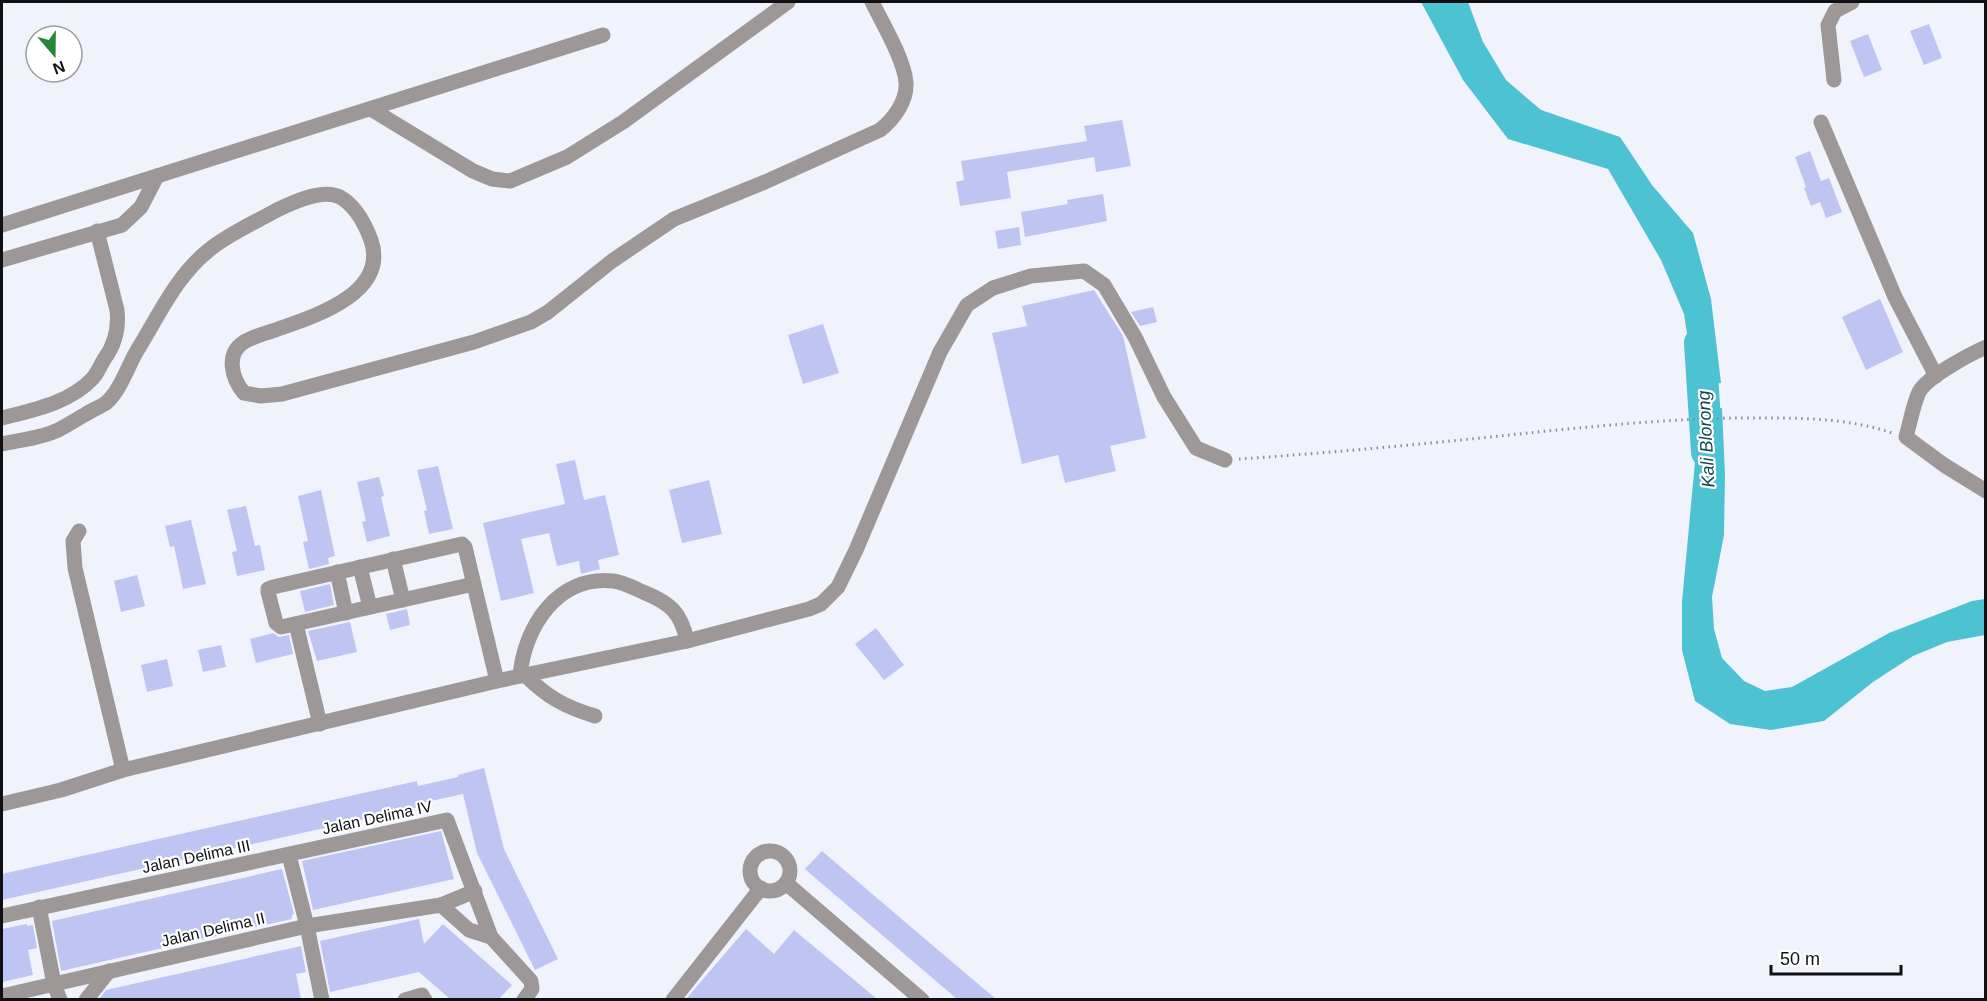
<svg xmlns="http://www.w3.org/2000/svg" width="1987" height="1001" viewBox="0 0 1987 1001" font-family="Arial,sans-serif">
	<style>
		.water { fill: #4cc2d2 }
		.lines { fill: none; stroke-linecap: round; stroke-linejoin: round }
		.river { stroke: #4cc2d2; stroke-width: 32 }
		.building { fill: #bfc5f2 }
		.path { stroke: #8c8d94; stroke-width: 3; stroke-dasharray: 1.5 4.5; stroke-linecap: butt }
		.minor { stroke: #9d9897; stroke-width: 15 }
		.labels { text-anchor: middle; stroke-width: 4.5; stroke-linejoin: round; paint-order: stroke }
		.street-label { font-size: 16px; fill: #101014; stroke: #fff }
		.water-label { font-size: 18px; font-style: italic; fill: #13474e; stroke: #fff }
	</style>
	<rect width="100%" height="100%" fill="#f0f2fc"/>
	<g class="water">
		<polygon points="1421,2 1468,2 1483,42 1506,80 1541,110 1620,137 1652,185 1693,233 1711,299 1721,383 1695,385 1684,314 1661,260 1608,169 1508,139 1463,80"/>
		<polygon points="1722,408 1725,475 1724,535 1712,597 1714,629 1722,658 1744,681 1765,691 1792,687 1889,633 1972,601 1985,599 1985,635 1947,642 1913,656 1873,682 1824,721 1771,730 1730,724 1695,701 1682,650 1682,602 1696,451 1692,412"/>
	</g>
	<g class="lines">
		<polyline class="river" points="1700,343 1707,452"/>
	</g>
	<g class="building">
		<polygon points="1929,24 1942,58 1924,65 1910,31"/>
		<polygon points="1868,34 1882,70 1864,77 1850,41"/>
		<polygon points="1122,120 1131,166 1096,172 1094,157 1007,172 1011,198 960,206 956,182 964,180 961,161 1087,141 1084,126"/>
		<polygon points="1810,151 1821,181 1829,178 1842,212 1826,218 1820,202 1811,206 1804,188 1806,187 1795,157"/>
		<polygon points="1103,194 1107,221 1025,237 1021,212 1068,204 1067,200"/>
		<polygon points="1019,227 1021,245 998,249 995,231"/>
		<polygon points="1094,290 1123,336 1146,438 1110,446 1116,471 1065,483 1058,455 1022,464 992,333 1027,326 1022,306"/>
		<polygon points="1880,299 1903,352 1866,370 1842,317"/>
		<polygon points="1153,307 1157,322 1140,326 1131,312"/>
		<polygon points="823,324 839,373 803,384 788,335"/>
		<polygon points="575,460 584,500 605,495 619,555 598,560 600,569 581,574 579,561 557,566 549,533 521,539 534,593 501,601 483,523 565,504 556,464"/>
		<polygon points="438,466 453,529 429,534 424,511 427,510 417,470"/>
		<polygon points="379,477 384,496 381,497 390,536 367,542 362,522 366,521 357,482"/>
		<polygon points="709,480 722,534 682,543 669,490"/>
		<polygon points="321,490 335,556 328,558 329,564 309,569 303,542 308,541 298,496"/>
		<polygon points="246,506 255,546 260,545 265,570 237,576 232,552 237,551 227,510"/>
		<polygon points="191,520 206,584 183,589 174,546 170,547 165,526"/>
		<polygon points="137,575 145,606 121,612 114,581"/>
		<polygon points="330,584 334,605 305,612 300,591"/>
		<polygon points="407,609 410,625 390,630 386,614"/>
		<polygon points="350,622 357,652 317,661 308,631"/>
		<polygon points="876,628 904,665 884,680 855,644"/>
		<polygon points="273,633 279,637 289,635 293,654 256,663 250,639"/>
		<polygon points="221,645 226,667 203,672 198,650"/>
		<polygon points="167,659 173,686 147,692 141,665"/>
		<polygon points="484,768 504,849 558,959 535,970 477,853 463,794 422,803 423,806 2,900 2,874 417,781 418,786 458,777 458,775"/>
		<polygon points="441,831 454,879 313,910 302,861"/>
		<polygon points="822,851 925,939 996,999 957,999 820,882 805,869"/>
		<polygon points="282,869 294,914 292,915 292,919 61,971 52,921"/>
		<polygon points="419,919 424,944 443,924 512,985 499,999 450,999 419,972 330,992 320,941"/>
		<polygon points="27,924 27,926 33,925 37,948 28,950 33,975 2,982 2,929"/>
		<polygon points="746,929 774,954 794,930 877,999 686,999"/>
		<polygon points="301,946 306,972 296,974 301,999 99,999 106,990"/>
	</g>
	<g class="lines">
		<path class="path" d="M 1239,459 C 1342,452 1445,442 1547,431 C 1620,424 1692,417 1766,418 C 1808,418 1851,419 1892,433"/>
		<g class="minor">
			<polyline points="1834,80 1828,25 1835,11 1852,2"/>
			<polyline points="371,109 473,171 492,179 510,181 567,157 623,122 788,2"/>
			<polyline points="1821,122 1895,297 1936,376"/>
			<polyline points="2,225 603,35"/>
			<polyline points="2,260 122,225 141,207 157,176"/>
			<path d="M 1986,347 C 1970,354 1927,377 1919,392 C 1913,405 1910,423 1906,437 L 1944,465 L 1986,491"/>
			<path d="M 2,418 C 33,410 70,403 93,378 C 98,372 101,364 105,358 C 115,344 119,328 117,310 L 97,231"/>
			<path d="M 2,444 C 20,440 42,438 58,430 C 68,425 77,419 86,414 C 92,410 100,407 106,403 C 121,390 128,365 138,349 C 159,315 177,275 209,250 C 228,234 254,223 275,211 C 291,203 322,188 340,197 C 356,206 365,224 371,240 C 389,293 315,316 278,329 C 267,333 254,336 244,342 C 225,354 232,379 244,393 L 261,396 L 282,394 L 474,342 L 531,322 L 548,312 L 612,261 L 674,219 L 765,182 L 880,130 C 894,119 907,101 906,83 C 905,61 882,22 872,2"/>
			<polyline points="79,531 73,541 75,568 123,770"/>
			<polyline points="393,559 403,600"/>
			<polyline points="360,567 370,607"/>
			<polyline points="337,572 346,613"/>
			<polyline points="474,584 281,627 276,623 268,592 268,589 273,587 462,544 465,547 497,681"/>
			<polyline points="296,624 320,724"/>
			<path d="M 525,675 C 547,697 565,707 595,716"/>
			<path d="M 520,676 C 524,627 558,575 613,581 C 623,582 634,588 643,592 C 670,603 681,612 687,641"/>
			<polyline points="2,804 61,790 123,770 497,681 687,641 809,609 821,604 838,587 856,550 940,352 967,305 993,288 1031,276 1084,271 1104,285 1135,337 1164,397 1196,448 1225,460"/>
			<circle cx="770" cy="871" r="20"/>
			<polyline points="289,855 307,926 322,1000"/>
			<polyline points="786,883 922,1000"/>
			<polyline points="441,905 475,891"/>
			<polyline points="39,907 54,984 60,1000"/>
			<polyline points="2,916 447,820 491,937 531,981 532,989 524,1000"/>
			<polyline points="2,996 307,926 441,905 469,930 491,937"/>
			<polyline points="86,1000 109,971"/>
			<polyline points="405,1000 422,995 425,1000"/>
			<polyline points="673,1000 761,888"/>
		</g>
	</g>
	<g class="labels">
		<g class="street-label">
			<text transform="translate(377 817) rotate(-12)" y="6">Jalan Delima IV</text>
			<text transform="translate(196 856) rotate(-12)" y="6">Jalan Delima III</text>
			<text transform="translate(213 929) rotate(-13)" y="6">Jalan Delima II</text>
		</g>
		<g class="water-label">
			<text transform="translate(1706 439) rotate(-93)" y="6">Kali Blorong</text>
		</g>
	</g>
	<rect width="1987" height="1001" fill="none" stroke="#101014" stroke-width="6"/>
	<g transform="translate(54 54) rotate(160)"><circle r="28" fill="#ffffff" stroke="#9f9fa1" stroke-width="1.5"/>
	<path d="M0-4.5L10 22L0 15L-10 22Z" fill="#268638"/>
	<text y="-9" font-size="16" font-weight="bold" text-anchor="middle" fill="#101014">N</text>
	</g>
	<path d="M1771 965v9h130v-9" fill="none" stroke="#101014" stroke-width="3"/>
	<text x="1780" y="965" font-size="18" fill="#101014" stroke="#ffffff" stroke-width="4.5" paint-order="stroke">50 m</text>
</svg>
